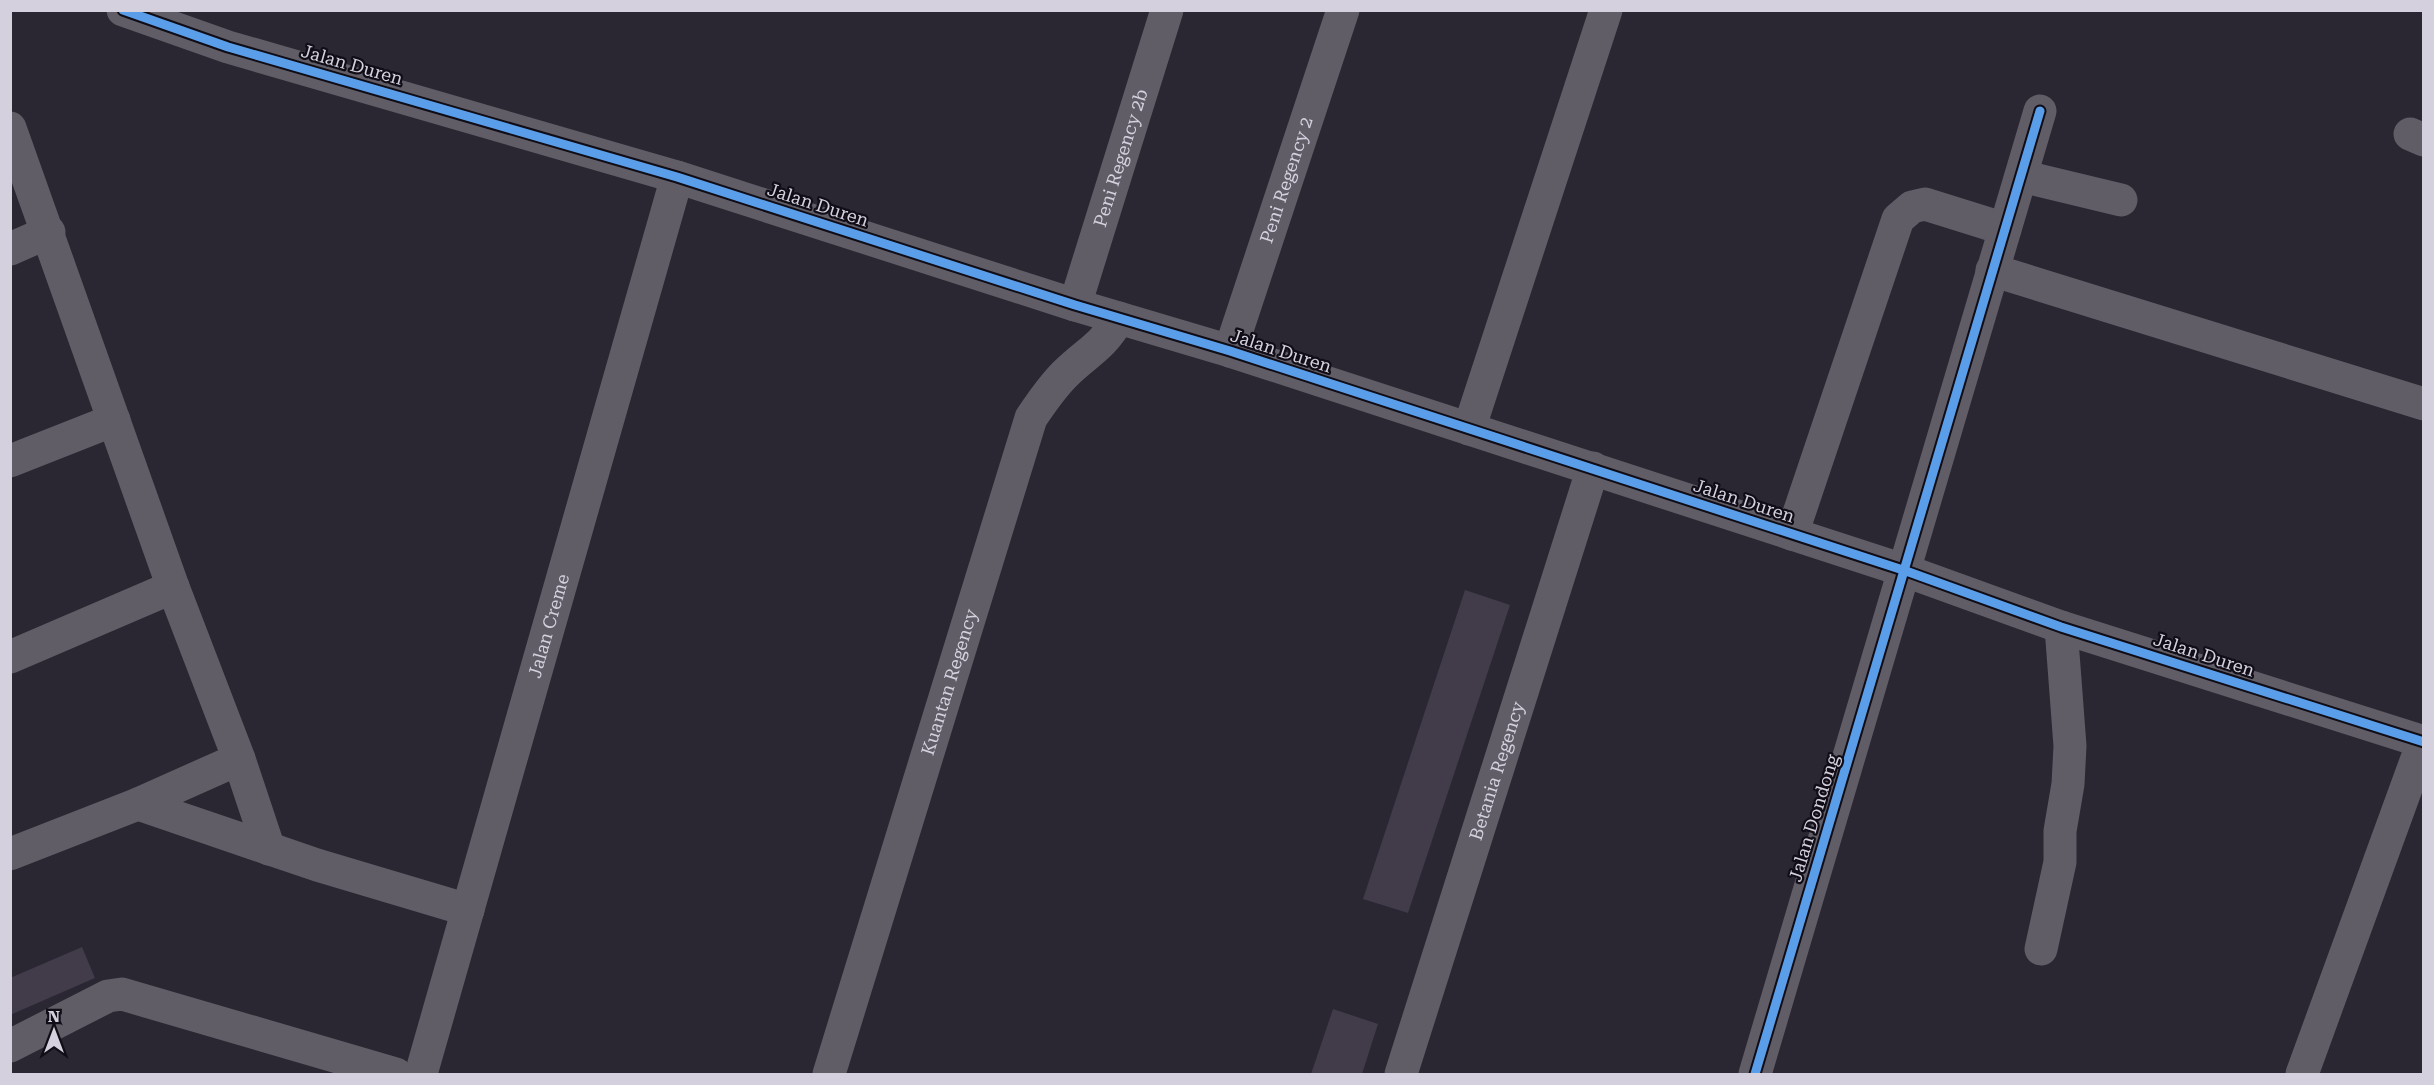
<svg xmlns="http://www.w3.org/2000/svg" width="2434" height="1085" viewBox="0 0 2434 1085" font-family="'Roboto Serif',serif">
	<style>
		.building { fill: #413b4a }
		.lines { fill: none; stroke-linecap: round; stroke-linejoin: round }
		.minor { stroke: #605d67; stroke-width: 33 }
		.cycleway-casing { stroke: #100d16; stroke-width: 13 }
		.cycleway { stroke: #5a9eea; stroke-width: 9 }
		.labels { text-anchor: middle; stroke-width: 4.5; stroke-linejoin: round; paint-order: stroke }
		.street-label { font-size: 18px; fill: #d4d0de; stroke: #100d16 }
	</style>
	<rect width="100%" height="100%" fill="#2a2632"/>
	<g class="building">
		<polygon points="1465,590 1510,605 1408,913 1363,899"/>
		<polygon points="82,947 95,978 10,1015 10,978"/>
		<polygon points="1333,1009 1378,1024 1362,1074 1311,1074"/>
	</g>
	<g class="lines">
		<g class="minor">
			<polyline points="123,10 228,47 677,177 1075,305 1230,351 1906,571 2061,627 2424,742"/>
			<polyline points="10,128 173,587 239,759 269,849"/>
			<polyline points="2410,134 2424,140"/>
			<polyline points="2021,176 2121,200"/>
			<polyline points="10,249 49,232"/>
			<polyline points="1992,270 2424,404"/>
			<path id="s1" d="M 1075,305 L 1167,10"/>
			<path id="s2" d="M 1230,351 L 1343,10"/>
			<polyline points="1469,429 1606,10"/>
			<polyline points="10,461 114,420"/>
			<polyline points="1792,534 1898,219 1912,207 1925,204 2005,229"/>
			<polyline points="10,657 173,587"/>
			<polyline points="138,804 317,865 468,910"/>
			<polyline points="10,854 138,804 239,759"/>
			<polyline points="2041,949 2060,862 2060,831 2068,784 2070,746 2061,627"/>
			<polyline points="10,1046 108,996 122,994 396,1074"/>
			<path id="s3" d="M 421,1074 L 677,177"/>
			<path id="s4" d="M 829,1074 L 1031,418 C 1041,403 1051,388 1065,374 C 1088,351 1101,349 1119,318"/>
			<path id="s5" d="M 1401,1074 L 1593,468"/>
			<polyline points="1755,1074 2040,111"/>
			<polyline points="2302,1074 2423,742"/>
		</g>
		<g class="cycleway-casing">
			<g id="cycleway">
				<polyline points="123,10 228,47 677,177 1075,305 1230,351 1906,571 2061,627 2424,742"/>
				<polyline points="1755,1074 2040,111"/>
			</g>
		</g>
		<use href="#cycleway" class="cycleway"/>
	</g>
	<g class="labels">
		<g class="street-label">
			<text transform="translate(352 65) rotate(16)" y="6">Jalan Duren</text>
			<text dy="6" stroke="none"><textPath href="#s1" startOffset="154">Peni Regency 2b</textPath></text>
			<text dy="6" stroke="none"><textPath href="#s2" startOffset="180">Peni Regency 2</textPath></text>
			<text transform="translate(818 205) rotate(18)" y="6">Jalan Duren</text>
			<text transform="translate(1281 351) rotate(18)" y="6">Jalan Duren</text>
			<text transform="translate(1744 501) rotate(18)" y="6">Jalan Duren</text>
			<text dy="6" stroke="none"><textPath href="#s3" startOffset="466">Jalan Creme</textPath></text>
			<text transform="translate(2204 655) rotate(18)" y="6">Jalan Duren</text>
			<text dy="6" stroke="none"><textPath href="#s4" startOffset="410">Kuantan Regency</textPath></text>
			<text dy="6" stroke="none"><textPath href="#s5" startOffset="318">Betania Regency</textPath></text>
			<text transform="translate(1814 818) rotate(-73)" y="6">Jalan Dondong</text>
		</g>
	</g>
	<rect width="2434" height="1085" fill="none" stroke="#d4d0de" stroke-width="24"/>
	<g transform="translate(54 1031)" stroke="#100d16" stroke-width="4.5" paint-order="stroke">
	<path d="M0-4.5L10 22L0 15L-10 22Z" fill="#d4d0de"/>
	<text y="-9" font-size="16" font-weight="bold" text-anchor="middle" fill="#d4d0de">N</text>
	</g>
</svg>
